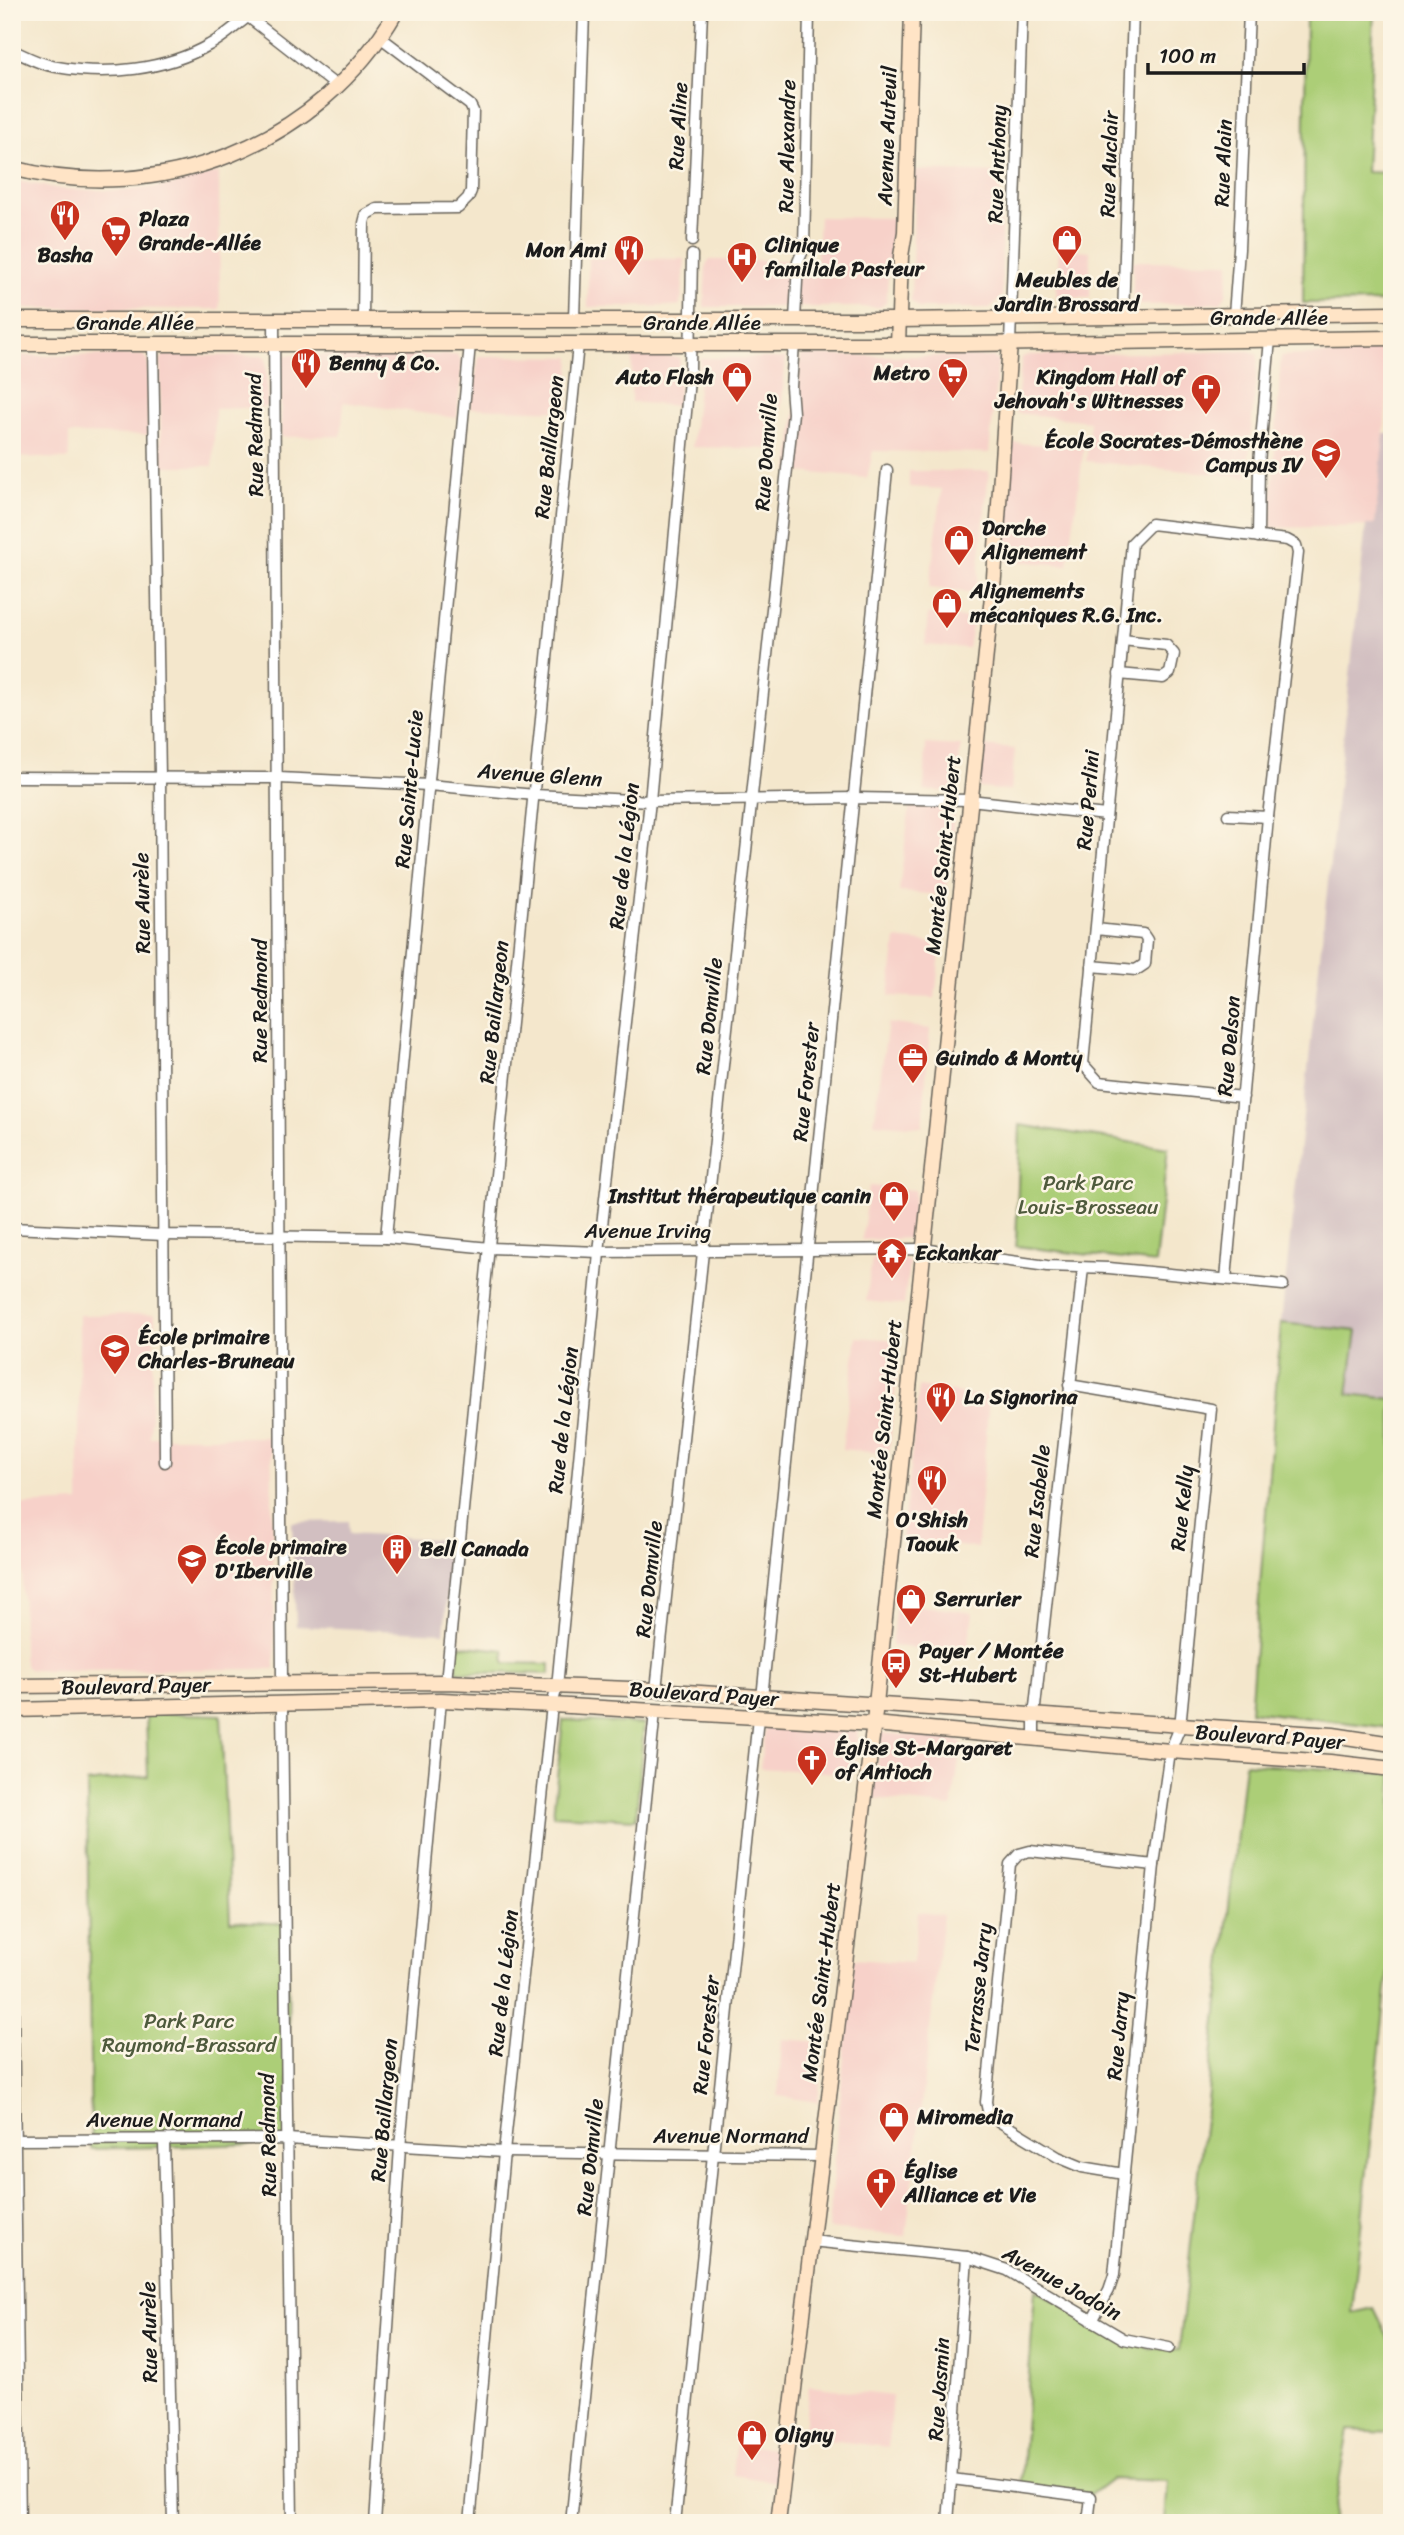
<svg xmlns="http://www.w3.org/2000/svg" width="1404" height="2535" viewBox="0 0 1404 2535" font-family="Sriracha,sans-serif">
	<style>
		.built { fill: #f7d1c9 }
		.industrial { fill: #d2bfc1 }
		.green { fill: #acce77; stroke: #64754a; stroke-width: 2 }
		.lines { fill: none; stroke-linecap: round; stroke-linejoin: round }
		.street-casing { stroke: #68635a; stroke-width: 13 }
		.secondary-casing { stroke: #68635a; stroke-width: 17 }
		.street { stroke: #fff; stroke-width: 10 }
		.secondary { stroke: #ffe4c6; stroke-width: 14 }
		.labels { text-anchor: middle; stroke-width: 5; stroke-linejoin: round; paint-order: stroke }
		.street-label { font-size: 21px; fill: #1c1c1c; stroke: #fcf5e5 }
		.poi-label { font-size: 21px; font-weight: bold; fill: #1c1c1c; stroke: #fcf5e5; text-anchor: start }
		.park-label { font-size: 21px; fill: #4e5a3c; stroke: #fcf5e5 }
	</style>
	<rect width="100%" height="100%" fill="#fcf5e5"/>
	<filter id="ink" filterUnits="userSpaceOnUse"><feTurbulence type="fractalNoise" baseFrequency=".0143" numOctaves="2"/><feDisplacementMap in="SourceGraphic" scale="14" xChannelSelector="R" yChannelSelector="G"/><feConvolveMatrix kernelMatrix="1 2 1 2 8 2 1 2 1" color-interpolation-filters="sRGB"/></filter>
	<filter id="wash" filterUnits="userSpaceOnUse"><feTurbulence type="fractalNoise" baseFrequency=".00686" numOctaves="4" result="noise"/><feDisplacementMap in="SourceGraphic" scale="28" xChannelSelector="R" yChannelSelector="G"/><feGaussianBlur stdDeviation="1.57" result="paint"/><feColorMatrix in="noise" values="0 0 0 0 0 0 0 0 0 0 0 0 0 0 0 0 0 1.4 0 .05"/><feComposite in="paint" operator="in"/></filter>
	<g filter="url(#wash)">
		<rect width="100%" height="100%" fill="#f4e7cc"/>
		<g class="built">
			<polygon points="915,170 1000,173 1002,296 991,308 918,308 911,301"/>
			<polygon points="219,172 220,309 19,308 12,304 12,180 60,189 124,191 167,186"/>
			<polygon points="819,217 893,218 886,302 881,307 704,307 706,265 710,260 817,260"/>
			<polygon points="1059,248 1090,251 1090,298 1056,297"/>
			<polygon points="588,258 685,259 682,296 679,306 588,307"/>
			<polygon points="1133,261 1230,262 1226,295 1220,303 1140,305 1133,298"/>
			<polygon points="1350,349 1392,349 1375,526 1270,528 1281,356 1346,354"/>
			<polygon points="1250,351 1258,355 1247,477 1086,461 1090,421 1016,413 1022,357 1029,355"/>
			<polygon points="143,355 148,361 148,435 69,434 69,459 14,457 14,356"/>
			<polygon points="164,355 263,356 266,359 267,407 215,409 213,466 161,466 160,361"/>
			<polygon points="281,355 458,355 462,364 457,418 344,402 341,436 281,437"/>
			<polygon points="801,355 994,357 998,362 989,453 873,451 867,478 789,471"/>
			<polygon points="479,356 571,357 567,411 470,408"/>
			<polygon points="632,356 680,357 678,406 631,402"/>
			<polygon points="701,358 786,358 777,449 692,447"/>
			<polygon points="1012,443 1084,447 1068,565 1002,560"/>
			<polygon points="909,471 989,471 976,593 929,588 942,489 909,487"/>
			<polygon points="928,614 973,619 968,648 925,645"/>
			<polygon points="926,744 961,746 956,791 924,791"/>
			<polygon points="983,746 1015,749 1011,791 979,788"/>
			<polygon points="910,805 955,805 946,895 899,892"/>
			<polygon points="896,939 941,944 935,998 889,996"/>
			<polygon points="888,1023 930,1029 922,1127 874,1123"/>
			<polygon points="869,1186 915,1190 909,1238 862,1240"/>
			<polygon points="872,1259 905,1259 909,1263 904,1305 866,1301"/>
			<polygon points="155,1314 150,1437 271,1437 275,1669 31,1670 26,1667 23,1658 22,1505 79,1502 79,1315"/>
			<polygon points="857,1337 900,1340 889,1454 842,1449"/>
			<polygon points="919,1387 989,1397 977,1548 902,1539"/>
			<polygon points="896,1602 973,1613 967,1652 891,1646"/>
			<polygon points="765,1727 858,1730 854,1774 760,1768"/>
			<polygon points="882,1733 962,1741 952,1807 872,1798"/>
			<polygon points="918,1912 943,1915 906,2236 828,2229 853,1959 913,1963"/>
			<polygon points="782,2039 823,2042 818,2102 778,2096"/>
			<polygon points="809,2386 892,2396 888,2447 803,2437"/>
			<polygon points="736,2445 783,2449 777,2482 733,2475"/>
		</g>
		<g class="industrial">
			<polygon points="1384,434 1392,434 1392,1399 1348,1394 1356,1331 1281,1323 1366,525 1375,525"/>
			<polygon points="348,1521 349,1534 452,1540 444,1633 296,1626 292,1522"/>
		</g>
		<g class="green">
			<polygon points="1306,12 1374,12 1366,172 1392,173 1390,302 1303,303"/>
			<polygon points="1020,1125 1168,1148 1155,1263 1016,1246"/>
			<polygon points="1281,1323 1357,1331 1348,1394 1392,1399 1392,1728 1250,1711"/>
			<polygon points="456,1645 504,1650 505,1663 550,1664 550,1674 457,1672"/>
			<polygon points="146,1713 221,1715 230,1921 288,1924 289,2143 91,2149 87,1783 148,1776"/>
			<polygon points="563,1720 644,1724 636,1819 553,1815"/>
			<polygon points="1245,1763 1392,1774 1392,1933 1352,2313 1374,2308 1392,2345 1392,2432 1348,2430 1332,2523 1165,2523 1168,2481 1111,2479 1090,2495 1021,2486 1035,2290 1149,2348 1179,2350"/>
		</g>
	</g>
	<g filter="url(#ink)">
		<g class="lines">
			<g class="street-casing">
				<g id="street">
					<polyline points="242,12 338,87"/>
					<path d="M 12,50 C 27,57 42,65 57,67 C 107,76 165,70 209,45 C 223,38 235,26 248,17"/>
					<polyline points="692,241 702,12"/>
					<polyline points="1234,315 1239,249 1249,12"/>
					<polyline points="1123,316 1133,12"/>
					<polyline points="274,319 282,1683"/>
					<polyline points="574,319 584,12"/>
					<polyline points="363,320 364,223 366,215 377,209 458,208 468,198 471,191 473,111 470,105 380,37"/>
					<polyline points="795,320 798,262 804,248 809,12"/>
					<polyline points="1010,343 1022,12"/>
					<polyline points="153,344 160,777 165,1462"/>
					<polyline points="1258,537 1259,463 1270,339"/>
					<polyline points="1119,674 1163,678 1170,673 1174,654 1166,645 1123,640"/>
					<polyline points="12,777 279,778 429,785 535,795 650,801 855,798 970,800 1106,815"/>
					<polyline points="1228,815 1268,817"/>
					<polyline points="1092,966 1136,970 1145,964 1147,940 1143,934 1096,929"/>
					<polyline points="12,1228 164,1235 386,1238 490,1248 599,1252 923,1249 1047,1266 1109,1268 1283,1285"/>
					<polyline points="386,1238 470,344"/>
					<polyline points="1226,1279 1268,817 1298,553 1296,545 1287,540 1151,524 1132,543 1083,1064 1099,1082 1243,1097"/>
					<polyline points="1069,1385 1211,1409 1180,1727 1170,1751 1154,1865 1114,2275 1109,2290 1092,2321"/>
					<polyline points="446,1682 578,344"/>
					<polyline points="656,1690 793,413 791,387 794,344"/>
					<polyline points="762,1698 887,470"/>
					<polyline points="282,1705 292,2523"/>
					<polyline points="1034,1739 1034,1716 1083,1268"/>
					<polyline points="12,1929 20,2523"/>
					<polyline points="12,2140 287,2139 504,2152 820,2156"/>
					<polyline points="164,2141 173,2523"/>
					<polyline points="1124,2174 1082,2167 1058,2157 995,2119 988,2111 986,2102 1010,1864 1019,1854 1030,1851 1154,1865"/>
					<polyline points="811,2241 967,2257 1007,2270 1124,2339 1169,2348"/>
					<polyline points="952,2479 1091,2497 1088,2523"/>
					<polyline points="375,2523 400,2147 441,1700"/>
					<polyline points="470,2523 504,2152 552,1705 557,1687 600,1243 650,801 690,369 692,255"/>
					<polyline points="571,2523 655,1712"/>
					<polyline points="675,2523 758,1718"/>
					<polyline points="948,2523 967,2257"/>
				</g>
			</g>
			<g class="secondary-casing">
				<g id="secondary">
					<path d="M 12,168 C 160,207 319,145 396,12"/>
					<polyline points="12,320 899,320 1392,313"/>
					<polyline points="12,344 964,344 1392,338"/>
					<polyline points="898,345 901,256 905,232 912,12"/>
					<polyline points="12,1686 446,1682 656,1690 1333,1735 1392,1744"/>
					<polyline points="12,1710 441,1700 552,1705 874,1724 1170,1751 1330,1762 1392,1769"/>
					<polyline points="778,2523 876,1704 994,577 1010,343"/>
				</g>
			</g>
			<use href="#street" class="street"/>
			<use href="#secondary" class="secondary"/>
		</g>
	</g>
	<defs>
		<g id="restaurant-pin" transform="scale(1.575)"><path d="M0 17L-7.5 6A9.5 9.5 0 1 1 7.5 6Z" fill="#c8321e" stroke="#fcf5e5"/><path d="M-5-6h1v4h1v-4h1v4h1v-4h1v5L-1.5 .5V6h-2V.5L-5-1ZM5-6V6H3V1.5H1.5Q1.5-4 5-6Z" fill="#fff"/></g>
		<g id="supermarket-pin" transform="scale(1.575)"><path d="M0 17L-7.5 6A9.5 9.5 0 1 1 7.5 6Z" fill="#c8321e" stroke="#fcf5e5"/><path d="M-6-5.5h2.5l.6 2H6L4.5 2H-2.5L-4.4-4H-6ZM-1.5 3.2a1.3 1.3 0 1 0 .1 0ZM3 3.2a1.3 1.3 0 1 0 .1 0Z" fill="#fff"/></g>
		<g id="shop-pin" transform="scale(1.575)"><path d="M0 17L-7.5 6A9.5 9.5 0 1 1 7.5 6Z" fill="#c8321e" stroke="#fcf5e5"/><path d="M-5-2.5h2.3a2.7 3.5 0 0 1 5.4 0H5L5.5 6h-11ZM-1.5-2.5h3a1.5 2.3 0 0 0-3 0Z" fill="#fff"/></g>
		<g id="hospital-pin" transform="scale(1.575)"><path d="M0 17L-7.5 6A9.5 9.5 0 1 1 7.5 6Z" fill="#c8321e" stroke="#fcf5e5"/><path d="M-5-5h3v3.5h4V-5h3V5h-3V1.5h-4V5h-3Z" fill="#fff"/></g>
		<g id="church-pin" transform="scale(1.575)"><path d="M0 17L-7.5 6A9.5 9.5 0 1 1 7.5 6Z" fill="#c8321e" stroke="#fcf5e5"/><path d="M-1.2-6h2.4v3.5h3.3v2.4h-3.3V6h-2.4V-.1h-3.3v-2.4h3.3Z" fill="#fff"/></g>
		<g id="school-pin" transform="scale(1.575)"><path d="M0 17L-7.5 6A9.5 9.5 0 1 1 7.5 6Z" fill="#c8321e" stroke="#fcf5e5"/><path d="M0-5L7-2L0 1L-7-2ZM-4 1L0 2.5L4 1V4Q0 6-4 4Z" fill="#fff"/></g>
		<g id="office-pin" transform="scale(1.575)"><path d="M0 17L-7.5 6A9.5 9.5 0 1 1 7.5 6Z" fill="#c8321e" stroke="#fcf5e5"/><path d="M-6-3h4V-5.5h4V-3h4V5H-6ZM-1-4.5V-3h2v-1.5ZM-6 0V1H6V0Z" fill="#fff"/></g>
		<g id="temple-pin" transform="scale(1.575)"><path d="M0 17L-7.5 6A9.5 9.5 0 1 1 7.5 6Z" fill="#c8321e" stroke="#fcf5e5"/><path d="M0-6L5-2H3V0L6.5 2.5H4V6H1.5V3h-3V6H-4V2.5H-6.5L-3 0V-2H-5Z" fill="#fff"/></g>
		<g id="building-pin" transform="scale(1.575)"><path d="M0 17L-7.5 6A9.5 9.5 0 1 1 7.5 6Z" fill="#c8321e" stroke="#fcf5e5"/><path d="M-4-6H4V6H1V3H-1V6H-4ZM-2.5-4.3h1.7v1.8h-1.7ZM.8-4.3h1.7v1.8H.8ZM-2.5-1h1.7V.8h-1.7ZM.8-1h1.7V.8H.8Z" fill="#fff"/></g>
		<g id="bus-pin" transform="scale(1.575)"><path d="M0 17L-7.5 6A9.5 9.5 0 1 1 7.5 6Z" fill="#c8321e" stroke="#fcf5e5"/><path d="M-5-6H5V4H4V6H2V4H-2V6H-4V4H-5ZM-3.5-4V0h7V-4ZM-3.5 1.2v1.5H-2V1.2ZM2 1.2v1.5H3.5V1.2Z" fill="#fff"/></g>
	</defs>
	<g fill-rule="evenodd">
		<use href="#restaurant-pin" x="65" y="215"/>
		<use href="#supermarket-pin" x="116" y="231"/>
		<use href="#shop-pin" x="1067" y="240"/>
		<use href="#restaurant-pin" x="629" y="250"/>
		<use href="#hospital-pin" x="742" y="257"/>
		<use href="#restaurant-pin" x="306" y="363"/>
		<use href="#supermarket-pin" x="953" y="373"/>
		<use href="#shop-pin" x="737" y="377"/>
		<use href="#church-pin" x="1206" y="389"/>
		<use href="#school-pin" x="1326" y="453"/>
		<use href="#shop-pin" x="959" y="540"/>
		<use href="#shop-pin" x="947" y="603"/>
		<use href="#office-pin" x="913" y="1058"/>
		<use href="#shop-pin" x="894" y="1196"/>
		<use href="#temple-pin" x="892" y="1253"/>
		<use href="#school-pin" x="115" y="1349"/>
		<use href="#restaurant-pin" x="941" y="1397"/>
		<use href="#restaurant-pin" x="932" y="1480"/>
		<use href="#building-pin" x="397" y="1549"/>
		<use href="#school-pin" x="192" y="1559"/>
		<use href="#shop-pin" x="911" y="1599"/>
		<use href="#bus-pin" x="896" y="1663"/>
		<use href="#church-pin" x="812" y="1760"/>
		<use href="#shop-pin" x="894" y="2117"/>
		<use href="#church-pin" x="881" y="2183"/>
		<use href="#shop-pin" x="752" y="2435"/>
	</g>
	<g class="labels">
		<g class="street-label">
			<text transform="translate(678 126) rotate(-87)" y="7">Rue Aline</text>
			<text transform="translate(887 136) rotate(-88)" y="7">Avenue Auteuil</text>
			<text transform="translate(787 146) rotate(-89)" y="7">Rue Alexandre</text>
			<text transform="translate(1223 163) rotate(-88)" y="7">Rue Alain</text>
			<text transform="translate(997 164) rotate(-88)" y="7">Rue Anthony</text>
			<text transform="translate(1109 164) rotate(-88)" y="7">Rue Auclair</text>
			<text x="1269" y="325">Grande Allée</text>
			<text x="135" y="330">Grande Allée</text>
			<text x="702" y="330">Grande Allée</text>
			<text transform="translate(255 435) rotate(-91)" y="7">Rue Redmond</text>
			<text transform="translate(549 447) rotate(-84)" y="7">Rue Baillargeon</text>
			<text transform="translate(766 452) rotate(-86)" y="7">Rue Domville</text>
			<text transform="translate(540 775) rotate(4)" y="7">Avenue Glenn</text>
			<text transform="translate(409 789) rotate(-85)" y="7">Rue Sainte-Lucie</text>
			<text transform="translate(1088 800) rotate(-85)" y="7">Rue Perlini</text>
			<text transform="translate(943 855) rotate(-84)" y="7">Montée Saint-Hubert</text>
			<text transform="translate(624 856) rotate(-84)" y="7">Rue de la Légion</text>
			<text transform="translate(142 903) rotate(-91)" y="7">Rue Aurèle</text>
			<text transform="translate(260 1001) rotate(-90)" y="7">Rue Redmond</text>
			<text transform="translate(494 1012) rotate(-84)" y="7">Rue Baillargeon</text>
			<text transform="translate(709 1016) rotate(-84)" y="7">Rue Domville</text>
			<text transform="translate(1229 1046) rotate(-85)" y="7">Rue Delson</text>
			<text transform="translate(806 1082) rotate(-84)" y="7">Rue Forester</text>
			<text x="648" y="1238">Avenue Irving</text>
			<text transform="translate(884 1419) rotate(-84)" y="7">Montée Saint-Hubert</text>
			<text transform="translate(563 1420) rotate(-84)" y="7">Rue de la Légion</text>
			<text transform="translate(1037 1501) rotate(-84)" y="7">Rue Isabelle</text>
			<text transform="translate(1182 1508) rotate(-84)" y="7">Rue Kelly</text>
			<text transform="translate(649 1579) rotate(-84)" y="7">Rue Domville</text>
			<text transform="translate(136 1686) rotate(-1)" y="7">Boulevard Payer</text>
			<text transform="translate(704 1694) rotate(4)" y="7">Boulevard Payer</text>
			<text transform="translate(1270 1737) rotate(4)" y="7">Boulevard Payer</text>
			<text transform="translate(821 1982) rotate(-83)" y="7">Montée Saint-Hubert</text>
			<text transform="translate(503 1983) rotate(-84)" y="7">Rue de la Légion</text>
			<text transform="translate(978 1988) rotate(-84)" y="7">Terrasse Jarry</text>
			<text transform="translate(706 2035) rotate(-84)" y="7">Rue Forester</text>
			<text transform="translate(1118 2036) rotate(-85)" y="7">Rue Jarry</text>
			<text transform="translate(384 2110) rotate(-85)" y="7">Rue Baillargeon</text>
			<text x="164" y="2127">Avenue Normand</text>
			<text transform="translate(268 2135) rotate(-91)" y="7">Rue Redmond</text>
			<text x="731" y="2143">Avenue Normand</text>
			<text transform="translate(590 2157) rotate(-84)" y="7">Rue Domville</text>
			<text transform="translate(1062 2283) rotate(29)" y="7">Avenue Jodoin</text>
			<text transform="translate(149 2332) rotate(-91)" y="7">Rue Aurèle</text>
			<text transform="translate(939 2389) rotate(-86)" y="7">Rue Jasmin</text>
		</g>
		<g class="poi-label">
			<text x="139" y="226">Plaza<tspan x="139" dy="24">Grande-Allée</tspan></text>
			<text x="765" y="252">Clinique<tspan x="765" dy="24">familiale Pasteur</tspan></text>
			<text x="606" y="257" text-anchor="end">Mon Ami</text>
			<text x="65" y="262" text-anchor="middle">Basha</text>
			<text x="1067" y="287" text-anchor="middle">Meubles de<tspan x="1067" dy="24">Jardin Brossard</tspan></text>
			<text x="329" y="370">Benny &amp; Co.</text>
			<text x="930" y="380" text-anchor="end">Metro</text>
			<text x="714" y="384" text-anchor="end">Auto Flash</text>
			<text x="1183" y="384" text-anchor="end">Kingdom Hall of<tspan x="1183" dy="24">Jehovah's Witnesses</tspan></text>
			<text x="1303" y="448" text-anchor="end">École Socrates-Démosthène<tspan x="1303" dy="24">Campus IV</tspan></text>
			<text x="982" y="535">Darche<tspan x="982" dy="24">Alignement</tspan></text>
			<text x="970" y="598">Alignements<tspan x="970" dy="24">mécaniques R.G. Inc.</tspan></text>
			<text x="936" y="1065">Guindo &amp; Monty</text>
			<text x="871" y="1203" text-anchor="end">Institut thérapeutique canin</text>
			<text x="915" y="1260">Eckankar</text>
			<text x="138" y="1344">École primaire<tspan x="138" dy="24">Charles-Bruneau</tspan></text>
			<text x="964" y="1404">La Signorina</text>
			<text x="932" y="1527" text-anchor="middle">O'Shish<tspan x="932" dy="24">Taouk</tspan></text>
			<text x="215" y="1554">École primaire<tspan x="215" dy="24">D'Iberville</tspan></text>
			<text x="420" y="1556">Bell Canada</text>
			<text x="934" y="1606">Serrurier</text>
			<text x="919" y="1658">Payer / Montée<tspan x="919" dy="24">St-Hubert</tspan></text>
			<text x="835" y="1755">Église St-Margaret<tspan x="835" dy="24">of Antioch</tspan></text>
			<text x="917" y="2124">Miromedia</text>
			<text x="904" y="2178">Église<tspan x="904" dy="24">Alliance et Vie</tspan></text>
			<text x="775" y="2442">Oligny</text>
		</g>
		<g class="park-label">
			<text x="1088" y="1190">Park Parc<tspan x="1088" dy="24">Louis-Brosseau</tspan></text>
			<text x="189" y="2028">Park Parc<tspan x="189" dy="24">Raymond-Brassard</tspan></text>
		</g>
	</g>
	<rect width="1404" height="2535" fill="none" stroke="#fcf5e5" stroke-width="42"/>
	<path d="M1148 63v10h156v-10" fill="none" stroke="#1c1c1c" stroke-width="3.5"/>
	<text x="1159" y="63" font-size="21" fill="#1c1c1c" stroke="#fcf5e5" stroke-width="5" paint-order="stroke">100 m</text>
</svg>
